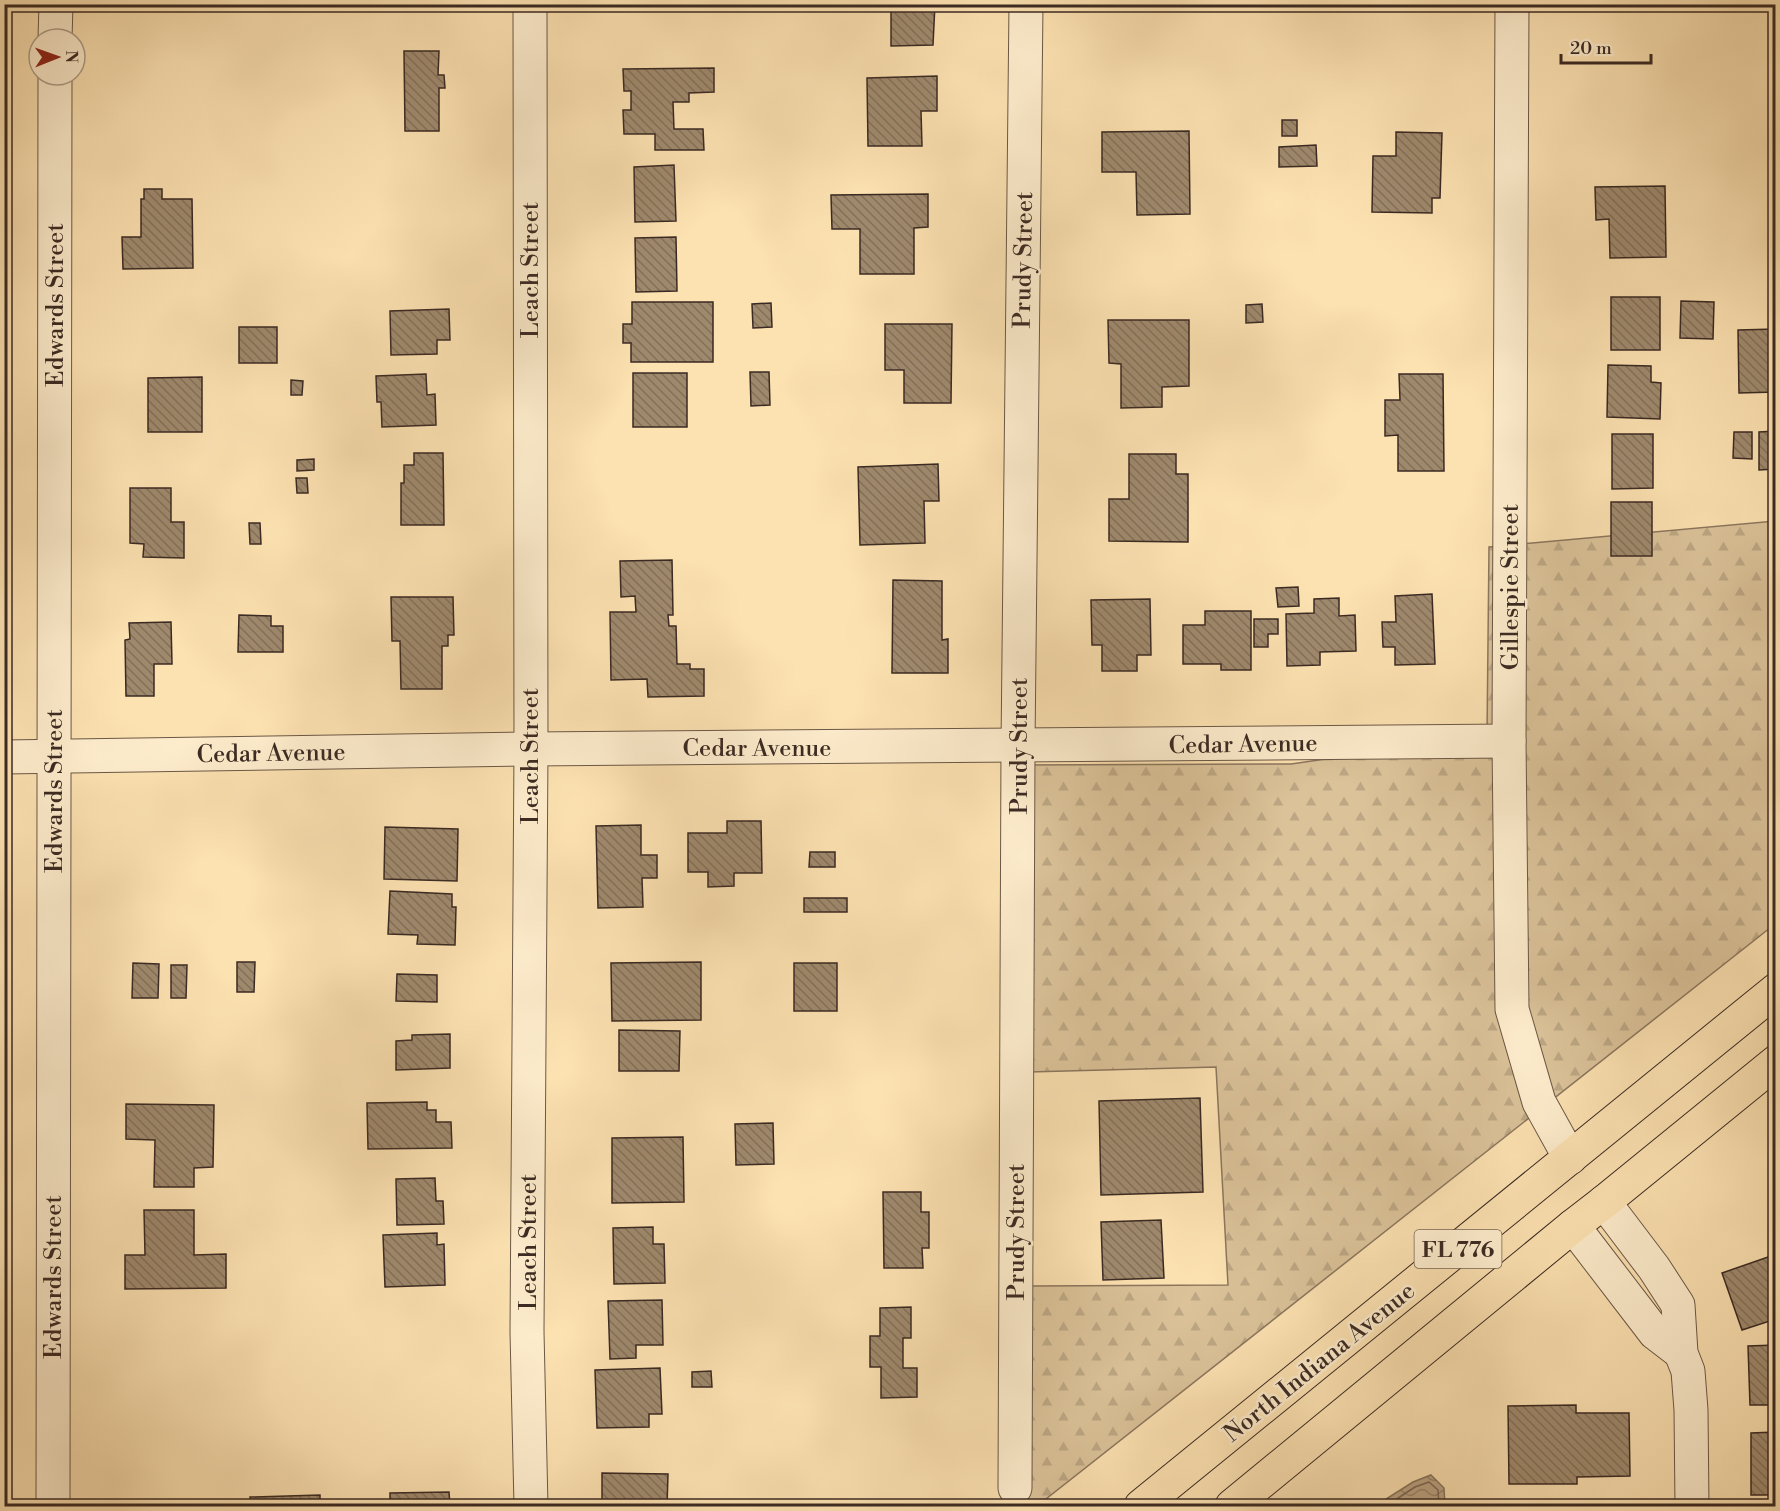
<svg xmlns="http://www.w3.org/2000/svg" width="1780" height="1511" viewBox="0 0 1780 1511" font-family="'Libre Bodoni',serif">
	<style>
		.forest { fill: url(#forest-firs); stroke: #8b765e; stroke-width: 1.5 }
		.water { fill: url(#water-waves); stroke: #87735b; stroke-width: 1.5 }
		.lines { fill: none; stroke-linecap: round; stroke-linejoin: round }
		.shore { stroke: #7a6652; stroke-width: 1.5 }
		.building { fill: url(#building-back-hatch); stroke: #3b2a23; stroke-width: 1.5 }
		.minor-casing { stroke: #6b5846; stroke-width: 35 }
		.major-casing { stroke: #3b2a23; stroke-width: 35 }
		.minor { stroke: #fdeccc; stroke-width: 33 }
		.major { stroke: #fce1b1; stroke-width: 33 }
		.labels { text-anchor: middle; stroke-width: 5; stroke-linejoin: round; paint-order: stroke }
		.shield { fill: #fdeccc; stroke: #756456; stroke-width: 1.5 }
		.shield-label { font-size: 22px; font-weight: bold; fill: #3b2a23 }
		.street-label { font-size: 24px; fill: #3b2a23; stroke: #fdeccc }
	</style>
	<defs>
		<pattern id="forest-firs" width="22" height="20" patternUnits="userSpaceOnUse" patternTransform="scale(1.5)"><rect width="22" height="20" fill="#dbc299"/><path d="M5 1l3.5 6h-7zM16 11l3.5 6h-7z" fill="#bda784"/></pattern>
		<pattern id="water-waves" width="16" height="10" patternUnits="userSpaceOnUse" patternTransform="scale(1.5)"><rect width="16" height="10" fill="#baa381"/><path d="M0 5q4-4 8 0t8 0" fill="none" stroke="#988569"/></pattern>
		<pattern id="building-back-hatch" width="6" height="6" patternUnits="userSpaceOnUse" patternTransform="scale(1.5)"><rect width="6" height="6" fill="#9f896d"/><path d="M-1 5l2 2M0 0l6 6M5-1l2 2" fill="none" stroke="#837059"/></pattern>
	</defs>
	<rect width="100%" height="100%" fill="#fce1b1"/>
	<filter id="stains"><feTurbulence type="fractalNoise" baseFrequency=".00333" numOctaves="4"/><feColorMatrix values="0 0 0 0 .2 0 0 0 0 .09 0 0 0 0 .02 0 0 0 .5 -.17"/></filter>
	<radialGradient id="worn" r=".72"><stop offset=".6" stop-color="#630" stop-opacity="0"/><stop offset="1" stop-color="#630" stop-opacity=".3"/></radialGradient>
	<polygon class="forest" points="1775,521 1775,924 1037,1506 1025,1506 1031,1286 1228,1285 1216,1067 1029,1072 1020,765 1291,764 1487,736 1489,547"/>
	<polygon class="water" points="1431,1475 1444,1488 1445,1506 1375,1506 1413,1482"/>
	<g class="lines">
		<polyline class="shore" points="1386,1506 1415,1487 1429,1482 1438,1490 1439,1506"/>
	</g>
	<g class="building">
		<polygon points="891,4 935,4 933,45 891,46"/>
		<polygon points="404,51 439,51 438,75 444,75 445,88 439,88 439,131 405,131"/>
		<polygon points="714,68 714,92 689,93 689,102 673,102 674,129 703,129 704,150 655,150 655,134 624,134 623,110 631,110 631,91 624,91 623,69"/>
		<polygon points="937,76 937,111 921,111 922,146 868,146 867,78"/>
		<rect x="1282" y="120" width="15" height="16"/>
		<polygon points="1189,131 1190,214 1137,215 1136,172 1102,172 1102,132"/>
		<polygon points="1396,132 1442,133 1440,198 1432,198 1432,213 1372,212 1373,156 1396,156"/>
		<polygon points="1316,145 1317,166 1279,167 1279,147"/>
		<polygon points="674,165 676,221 635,222 634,167"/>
		<polygon points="1665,186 1666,257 1610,258 1609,219 1596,220 1595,187"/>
		<polygon points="144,189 162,189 162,199 192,199 193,268 123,269 122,237 141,237 141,199 144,199"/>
		<polygon points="928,194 928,227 914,228 914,274 860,274 860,229 832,229 831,195"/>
		<polygon points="676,237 677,291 636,292 635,238"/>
		<rect x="1611" y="297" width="49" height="53"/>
		<polygon points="1681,301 1714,302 1713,339 1680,338"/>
		<polygon points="632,302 713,302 713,362 631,362 631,343 623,343 623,324 632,324"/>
		<polygon points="771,303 772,327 753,328 752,304"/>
		<polygon points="1262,304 1263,322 1246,323 1246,305"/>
		<polygon points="449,309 450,340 437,340 437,354 391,355 390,311"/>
		<polygon points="1108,320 1189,320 1189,386 1162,387 1162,407 1121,408 1121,364 1109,363"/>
		<polygon points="885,324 952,324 951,403 904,403 904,370 885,370"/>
		<rect x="239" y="327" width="38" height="36"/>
		<polygon points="1776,329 1776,392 1739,393 1738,330"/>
		<polygon points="1608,365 1651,366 1651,382 1661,383 1660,419 1607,417"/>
		<polygon points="750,372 769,372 770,405 751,406"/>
		<rect x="633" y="373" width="54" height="54"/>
		<polygon points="426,374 427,395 435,394 436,425 382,427 381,402 377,402 376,376"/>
		<polygon points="1399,374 1443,374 1444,471 1398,471 1398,435 1385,436 1385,400 1400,400"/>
		<polygon points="202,377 202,432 148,432 148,378"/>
		<polygon points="291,380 303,381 302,395 291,395"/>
		<polygon points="1776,431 1776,469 1759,470 1759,432"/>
		<polygon points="1734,432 1752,432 1752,459 1733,458"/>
		<polygon points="1612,434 1653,434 1653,488 1612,489"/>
		<polygon points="414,453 443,453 444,525 401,525 401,483 404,483 404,465 414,465"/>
		<polygon points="1129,454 1176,454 1176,474 1188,474 1188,542 1109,541 1109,499 1129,499"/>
		<polygon points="314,459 314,470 297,471 297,460"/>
		<polygon points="938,464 939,501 924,501 925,543 860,545 858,467"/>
		<polygon points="296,478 307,478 308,493 297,493"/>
		<polygon points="130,488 171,488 171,522 184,522 184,558 143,557 144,544 130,543"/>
		<rect x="1611" y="502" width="41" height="54"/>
		<polygon points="249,523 260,523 261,544 250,544"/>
		<polygon points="672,560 673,615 668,615 669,626 676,626 677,664 690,664 690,669 704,669 704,696 648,697 647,679 611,680 610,612 636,612 635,596 621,597 620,561"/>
		<polygon points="893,580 942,581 942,640 948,639 948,673 892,673"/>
		<polygon points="1298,587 1299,606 1278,607 1276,588"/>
		<polygon points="1432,594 1435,664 1395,665 1395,647 1383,647 1382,622 1396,622 1395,596"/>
		<polygon points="391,597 453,597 454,635 448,635 448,646 442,646 442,689 401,689 400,641 392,641"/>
		<polygon points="1339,598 1339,616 1355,615 1356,651 1320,652 1320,665 1287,666 1286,614 1314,613 1314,599"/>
		<polygon points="1150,599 1151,655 1137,655 1137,671 1102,671 1102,645 1092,645 1091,600"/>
		<polygon points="1205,611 1251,611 1251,670 1221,670 1221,664 1183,664 1183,625 1205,625"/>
		<polygon points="239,615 271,616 271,626 283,626 283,652 238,652"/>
		<polygon points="1254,619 1278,619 1278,634 1268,634 1268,647 1254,647"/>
		<polygon points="171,622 172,664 154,664 154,696 126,696 125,640 130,639 129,623"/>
		<polygon points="727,821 761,821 762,873 734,873 734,886 708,887 708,872 688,872 688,833 727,833"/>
		<polygon points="641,825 641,855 657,855 657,878 642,878 643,907 598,908 596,826"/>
		<polygon points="385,827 458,829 457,881 384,879"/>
		<polygon points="810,852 835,852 835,867 809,867"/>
		<polygon points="390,891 452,894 452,907 456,907 455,945 417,944 418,935 388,934"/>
		<rect x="804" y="898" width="43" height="14"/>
		<polygon points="237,962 255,962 254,992 237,992"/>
		<polygon points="701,962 701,1020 612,1021 611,963"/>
		<polygon points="133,963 159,964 158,998 132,998"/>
		<rect x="794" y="963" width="43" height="48"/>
		<polygon points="171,965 187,965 186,998 171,998"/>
		<polygon points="397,974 437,975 437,1002 396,1001"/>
		<polygon points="619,1030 680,1031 679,1071 619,1071"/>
		<polygon points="450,1034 450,1068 396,1070 396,1041 412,1040 412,1035"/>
		<polygon points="1200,1098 1203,1192 1101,1195 1099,1101"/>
		<polygon points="427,1102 427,1110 436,1110 436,1122 451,1122 452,1148 368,1149 367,1103"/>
		<polygon points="126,1104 214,1105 213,1167 194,1168 194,1187 154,1187 155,1140 126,1139"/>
		<polygon points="773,1123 774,1164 736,1165 735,1124"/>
		<polygon points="683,1137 684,1202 612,1203 612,1138"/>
		<polygon points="435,1178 436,1201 443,1201 444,1224 397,1225 396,1179"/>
		<polygon points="883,1192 921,1192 921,1212 929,1212 929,1248 922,1248 923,1268 884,1268"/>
		<polygon points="144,1210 194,1210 194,1255 226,1254 226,1288 125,1289 125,1255 145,1255"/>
		<polygon points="1161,1220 1164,1278 1103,1280 1101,1222"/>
		<polygon points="653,1227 653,1244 664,1244 665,1283 614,1284 613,1228"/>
		<polygon points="437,1233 437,1245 444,1244 445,1285 385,1287 383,1235"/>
		<polygon points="1776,1247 1776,1319 1742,1330 1722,1273 1771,1256 1769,1249"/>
		<polygon points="662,1300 663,1345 636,1345 636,1358 610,1359 608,1301"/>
		<polygon points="911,1307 911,1338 903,1338 903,1368 917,1368 917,1397 881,1398 881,1367 870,1367 870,1336 880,1336 880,1308"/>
		<polygon points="1776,1345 1776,1405 1750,1405 1748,1346"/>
		<polygon points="660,1368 662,1414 649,1414 649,1427 597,1428 595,1370"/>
		<polygon points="711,1371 712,1387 692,1387 692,1372"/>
		<polygon points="1576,1405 1576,1413 1629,1413 1630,1476 1577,1477 1577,1484 1509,1484 1508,1406"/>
		<polygon points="1776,1432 1776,1495 1751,1495 1751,1433"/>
		<polygon points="602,1473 668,1474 667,1506 602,1506"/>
		<polygon points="449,1492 450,1506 390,1506 390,1493"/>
		<polygon points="320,1495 320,1506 250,1506 250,1497"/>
	</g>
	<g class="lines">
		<g class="minor-casing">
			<g id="minor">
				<polyline points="530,4 531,749 527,1332 531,1506"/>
				<polyline points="1512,4 1509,741 1512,1009 1539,1102 1570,1158"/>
				<polyline points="55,39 56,4"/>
				<polyline points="4,757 531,749 1509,741"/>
				<polyline points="1604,1202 1654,1268 1678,1305 1681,1353 1688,1371 1691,1410 1692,1506"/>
				<polyline points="1573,1226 1655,1333 1681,1353"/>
				<polyline points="1015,1488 1018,746 1026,4"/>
				<polyline points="53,1506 55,75"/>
			</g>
		</g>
		<g class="major-casing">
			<g id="major">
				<polyline points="1141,1506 1776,990"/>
				<polyline points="1232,1506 1573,1226 1604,1202 1776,1062"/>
			</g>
		</g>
		<use href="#minor" class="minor"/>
		<use href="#major" class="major"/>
	</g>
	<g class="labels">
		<rect class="shield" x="1414.5" y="1230" width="87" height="38" rx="4.5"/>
		<g class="shield-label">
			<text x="1458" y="1257">FL 776</text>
		</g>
		<g class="street-label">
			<text transform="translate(1023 260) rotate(-89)" y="8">Prudy Street</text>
			<text transform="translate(530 270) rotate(-90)" y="8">Leach Street</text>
			<text transform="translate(55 305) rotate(-90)" y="8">Edwards Street</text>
			<text transform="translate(1510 587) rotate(-90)" y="8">Gillespie Street</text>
			<text transform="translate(1243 744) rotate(-1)" y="8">Cedar Avenue</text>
			<text transform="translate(1019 746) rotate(-90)" y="8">Prudy Street</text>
			<text x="757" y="756">Cedar Avenue</text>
			<text transform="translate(271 753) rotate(-1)" y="8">Cedar Avenue</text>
			<text transform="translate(530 756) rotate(-90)" y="8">Leach Street</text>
			<text transform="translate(54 791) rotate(-90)" y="8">Edwards Street</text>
			<text transform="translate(1016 1232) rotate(-90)" y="8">Prudy Street</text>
			<text transform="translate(528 1242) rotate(-90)" y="8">Leach Street</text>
			<text transform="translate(53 1277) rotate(-90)" y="8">Edwards Street</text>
			<text transform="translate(1319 1362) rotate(-39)" y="8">North Indiana Avenue</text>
		</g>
	</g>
	<rect width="1780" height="1511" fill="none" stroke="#fce1b1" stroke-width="24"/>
	<rect x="6" y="6" width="1768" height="1499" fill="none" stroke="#3b2a23" stroke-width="3"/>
	<rect x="12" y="12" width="1756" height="1487" fill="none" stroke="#3b2a23" stroke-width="1.5"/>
	<g transform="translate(57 57) rotate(89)"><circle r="28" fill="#fdeccc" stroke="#af9e88" stroke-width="1.5"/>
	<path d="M0-4.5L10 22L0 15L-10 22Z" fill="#8f2418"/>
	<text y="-9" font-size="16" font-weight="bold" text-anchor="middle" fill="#3b2a23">N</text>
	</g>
	<path d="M1561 54v9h90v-9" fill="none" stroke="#3b2a23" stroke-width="3"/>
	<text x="1570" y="54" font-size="18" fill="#3b2a23" stroke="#fdeccc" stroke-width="4.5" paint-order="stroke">20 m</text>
	<rect width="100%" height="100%" filter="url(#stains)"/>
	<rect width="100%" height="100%" fill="url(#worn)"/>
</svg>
